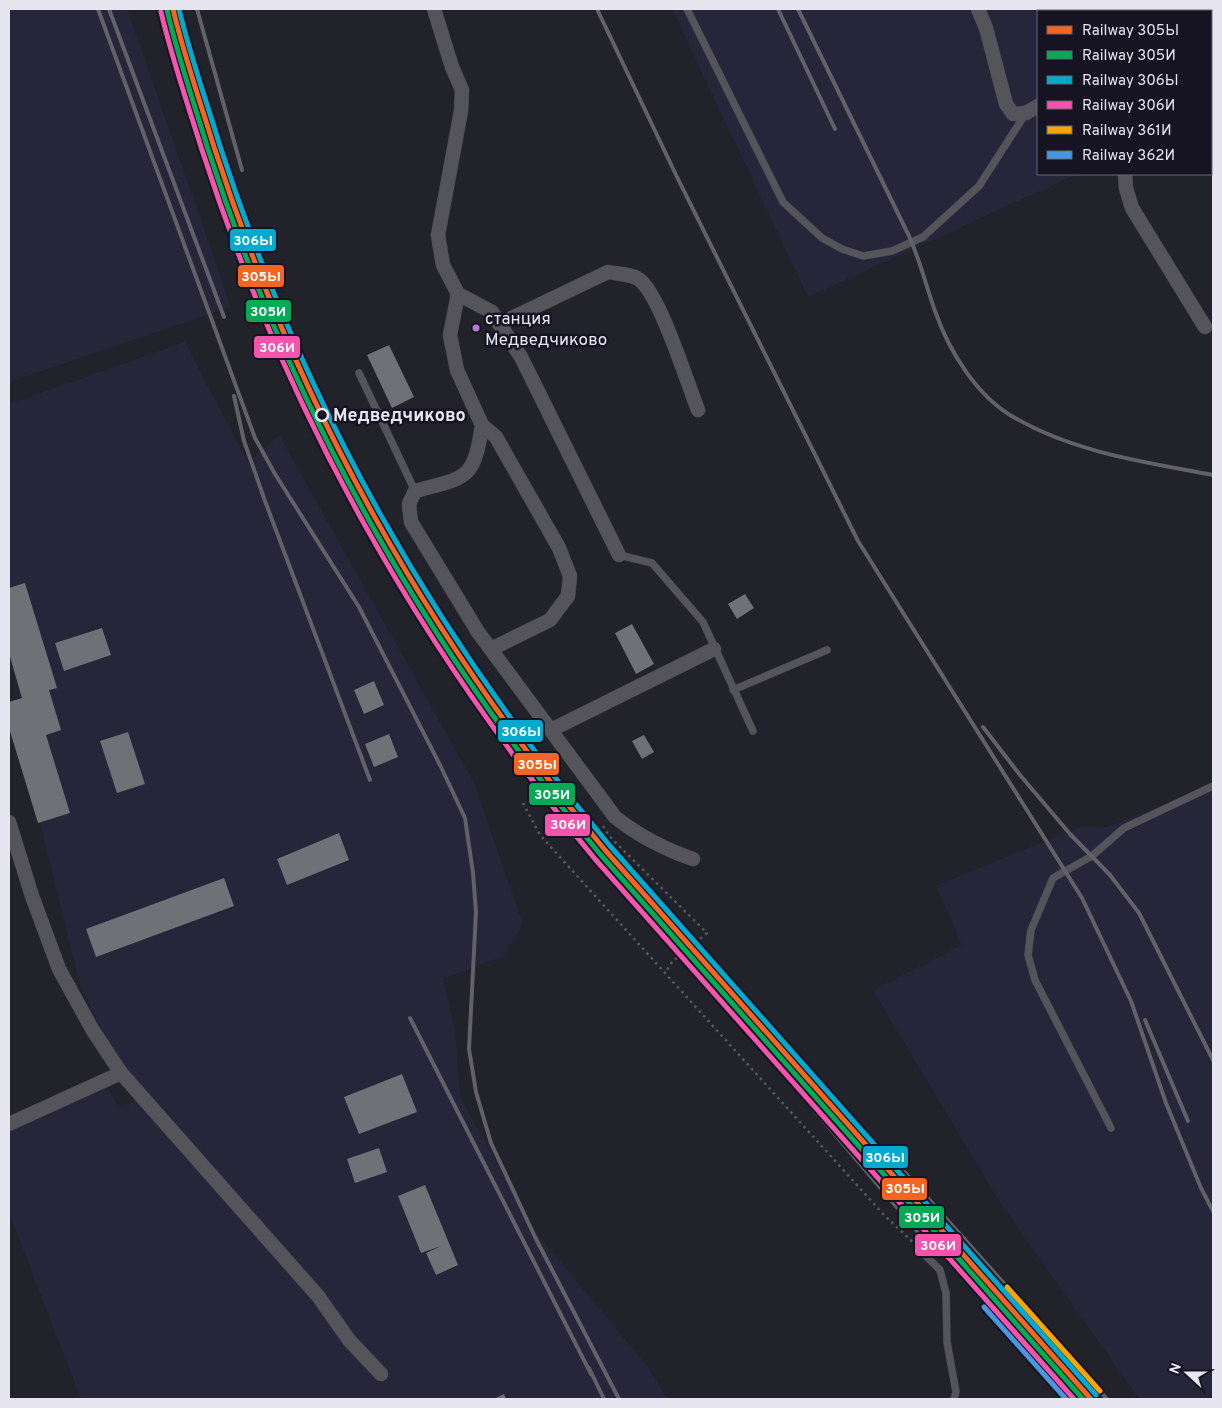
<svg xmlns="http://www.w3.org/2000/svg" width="1222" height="1408" viewBox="0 0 1222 1408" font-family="Overpass,sans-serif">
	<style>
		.built { fill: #27253a }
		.building { fill: #707077 }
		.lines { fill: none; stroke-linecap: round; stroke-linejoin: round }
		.service-casing { stroke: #403f46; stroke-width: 8 }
		.minor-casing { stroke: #403f46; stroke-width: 15 }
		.path { stroke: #59585f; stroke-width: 2.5; stroke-dasharray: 2.5 4; stroke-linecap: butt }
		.service { stroke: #55545b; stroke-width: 7 }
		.minor { stroke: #55545b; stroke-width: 14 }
		.rail { stroke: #626167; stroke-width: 4 }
		.rail-1-casing { stroke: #161423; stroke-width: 9 }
		.rail-2-casing { stroke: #161423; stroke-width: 9 }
		.rail-3-casing { stroke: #161423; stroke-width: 9 }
		.rail-4-casing { stroke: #161423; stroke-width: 9 }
		.rail-5-casing { stroke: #161423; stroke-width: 9 }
		.rail-6-casing { stroke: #161423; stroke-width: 9 }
		.rail-1 { stroke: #f26522; stroke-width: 5 }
		.rail-2 { stroke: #06aa56; stroke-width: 5 }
		.rail-3 { stroke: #00a9ce; stroke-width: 5 }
		.rail-4 { stroke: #f653ac; stroke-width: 5 }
		.rail-5 { stroke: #f7a600; stroke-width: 5 }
		.rail-6 { stroke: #4699e1; stroke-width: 5 }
		.bus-dot { fill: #ba77d6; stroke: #161423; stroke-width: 2 }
		.stop-dot { fill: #161423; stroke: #e6e5f0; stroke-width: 2.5 }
		.labels { text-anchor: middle; stroke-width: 5; stroke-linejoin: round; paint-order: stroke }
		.bus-label { font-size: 17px; fill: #e6e5f0; stroke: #161423; text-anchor: start }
		.stop-label { font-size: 18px; font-weight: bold; fill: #e6e5f0; stroke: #161423; text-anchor: start }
		.line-badge { stroke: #161423; stroke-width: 2 }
		.badge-label { font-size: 14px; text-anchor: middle; font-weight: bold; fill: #fff }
	</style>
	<rect width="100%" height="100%" fill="#22222a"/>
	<g class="built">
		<polygon points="9,9 127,9 231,307 9,382"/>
		<polygon points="672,9 1123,9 1117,11 1038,11 1038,174 1077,174 808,297"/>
		<polygon points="185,342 248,463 279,435 474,783 523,924 504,956 443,979 455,1030 460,1097 535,1231 649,1368 667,1399 81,1399 9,1213 9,1131 106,1085 121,1109 141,1098 94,1015 79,981 41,826 9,728 9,702 21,698 9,660 9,404"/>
		<polygon points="1213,785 1213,1399 1139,1399 1001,1204 873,990 962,945 936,886 1082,826 1107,827"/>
	</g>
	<g class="building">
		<polygon points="389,345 414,397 392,408 367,355"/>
		<polygon points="25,583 57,688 49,690 61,730 46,735 70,813 38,823 9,728 9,702 22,698 9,653 9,588"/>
		<polygon points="745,594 754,608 737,619 728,604"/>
		<polygon points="632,624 654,664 636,674 615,633"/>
		<polygon points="102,628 111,655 64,671 55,643"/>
		<polygon points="374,681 384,705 364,714 354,690"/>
		<polygon points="128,732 145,784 117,793 100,741"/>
		<polygon points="389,734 398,757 374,767 365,744"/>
		<polygon points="644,735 654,752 642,759 632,741"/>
		<polygon points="339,833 349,860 287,885 277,859"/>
		<polygon points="224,878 234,906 96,957 86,929"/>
		<polygon points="402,1074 417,1112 359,1134 344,1097"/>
		<polygon points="379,1148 387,1172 355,1183 347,1159"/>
		<polygon points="425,1185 458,1265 436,1275 426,1253 441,1246 421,1253 398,1196"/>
		<polygon points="504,1394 506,1399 494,1399"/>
	</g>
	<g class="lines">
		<g class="service-casing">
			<g id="service">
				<polyline points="687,9 783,202 822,238 842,249 863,256 892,251 923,237 979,186 1026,113"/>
				<polyline points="359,373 415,491"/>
				<polyline points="619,555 652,563 703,622 753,731"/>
				<polyline points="733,690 827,650"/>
				<polyline points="1111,1128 1035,980 1028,955 1031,930 1053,878 1092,856 1124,828 1213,786"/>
				<polyline points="922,1252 940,1270 946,1293 947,1342 956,1392 954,1399"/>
			</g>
		</g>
		<g class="minor-casing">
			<g id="minor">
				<polyline points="434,9 452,67 462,90 461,111 438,235 443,265 458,294 492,312 521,357 619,555"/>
				<polyline points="978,9 986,28 1006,104 1013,114 1026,113 1038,106"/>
				<polyline points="1211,80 1213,79"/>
				<polyline points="1125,174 1126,188 1132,208 1205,327"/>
				<polyline points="458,294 450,335 457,370 482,425 496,437 559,548 570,576 568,596 550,620 491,649"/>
				<path d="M 499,324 L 608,272 C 618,274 634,274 641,281 C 661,299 687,382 698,410"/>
				<path d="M 482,425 C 474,482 465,477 415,491 L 409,504 L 411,522 L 478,632 L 615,817 C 640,837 664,849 693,859"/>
				<polyline points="551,730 714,649"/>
				<polyline points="9,822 32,896 59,969 92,1029 121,1073 318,1296 349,1340 381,1374"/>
				<polyline points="9,1124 121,1073"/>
			</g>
		</g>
		<g class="path">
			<polyline points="523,803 540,835 885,1216 916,1245"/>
			<polyline points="603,826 609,836 707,933 672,962 665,973"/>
		</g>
		<use href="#service" class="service"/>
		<use href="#minor" class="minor"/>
		<g class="rail">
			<polyline points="98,9 255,438 275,474 359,607 440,765 465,818 473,873 476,912 469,1049 476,1092 491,1143 535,1237 619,1399"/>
			<polyline points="109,9 224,317"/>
			<polyline points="197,9 242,170"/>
			<polyline points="597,9 677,177 858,541 1082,898 1131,1001 1166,1103 1201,1188 1213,1211"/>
			<polyline points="778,9 835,129"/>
			<path d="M 798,9 C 835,84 872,160 909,236 C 920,260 926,286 935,311 C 949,351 977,397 1015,418 C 1076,453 1145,462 1213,475"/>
			<polyline points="234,396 244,441 265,501 370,780"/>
			<polyline points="983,727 1020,775 1070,834 1110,875 1139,913 1213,1060"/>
			<polyline points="410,1018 591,1374"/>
			<polyline points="1145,1020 1188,1121"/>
			<polyline points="799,1092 934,1251"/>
			<polyline points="884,1149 1107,1399"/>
			<polyline points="1014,1313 1063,1360"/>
			<polyline points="589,1368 604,1399"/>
		</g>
		<g class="rail-1-casing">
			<path id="rail-1" d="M 173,9 C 184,56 200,101 214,147 C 299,410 428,638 605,850 L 1091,1399"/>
		</g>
		<g class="rail-2-casing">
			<path id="rail-2" d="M 167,10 C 178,57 194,103 208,149 C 293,413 423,642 600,854 L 1083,1399"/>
		</g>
		<g class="rail-3-casing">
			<path id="rail-3" d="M 179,9 C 190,55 206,100 220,146 C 305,408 434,635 610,846 L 1096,1395"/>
		</g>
		<g class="rail-4-casing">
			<path id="rail-4" d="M 161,12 C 172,59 188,105 202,150 C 287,414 418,646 595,859 L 1074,1399"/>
		</g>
		<g class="rail-5-casing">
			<polyline id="rail-5" points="1007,1287 1100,1391"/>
		</g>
		<g class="rail-6-casing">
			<polyline id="rail-6" points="984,1307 1066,1399"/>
		</g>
		<use href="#rail-1" class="rail-1"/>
		<use href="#rail-2" class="rail-2"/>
		<use href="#rail-3" class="rail-3"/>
		<use href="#rail-4" class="rail-4"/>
		<use href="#rail-5" class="rail-5"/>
		<use href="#rail-6" class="rail-6"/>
	</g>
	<circle class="bus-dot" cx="476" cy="328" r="4.5"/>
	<circle class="stop-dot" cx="322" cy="415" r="6"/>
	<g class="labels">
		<g class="bus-label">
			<text x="485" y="324">станция<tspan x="485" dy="21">Медведчиково</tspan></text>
		</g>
		<g class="stop-label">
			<text x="333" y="421">Медведчиково</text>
		</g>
	</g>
	<g class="line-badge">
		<rect x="229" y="228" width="48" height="24" rx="5" fill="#00a9ce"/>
		<rect x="237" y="264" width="48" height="24" rx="5" fill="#f26522"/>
		<rect x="245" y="299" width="47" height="24" rx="5" fill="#06aa56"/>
		<rect x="253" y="335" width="48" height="24" rx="5" fill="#f653ac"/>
		<rect x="497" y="719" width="47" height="24" rx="5" fill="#00a9ce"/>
		<rect x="513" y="752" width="47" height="24" rx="5" fill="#f26522"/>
		<rect x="528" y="782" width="48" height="24" rx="5" fill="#06aa56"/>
		<rect x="544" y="813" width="47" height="24" rx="5" fill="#f653ac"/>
		<rect x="862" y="1145" width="47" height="24" rx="5" fill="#00a9ce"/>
		<rect x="881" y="1177" width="47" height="24" rx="5" fill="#f26522"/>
		<rect x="898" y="1205" width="47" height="24" rx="5" fill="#06aa56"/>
		<rect x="914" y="1233" width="48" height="24" rx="5" fill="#f653ac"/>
	</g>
	<g class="badge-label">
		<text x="253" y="245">306Ы</text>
		<text x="261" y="281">305Ы</text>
		<text x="268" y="316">305И</text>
		<text x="277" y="352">306И</text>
		<text x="521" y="736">306Ы</text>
		<text x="537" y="769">305Ы</text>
		<text x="552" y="799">305И</text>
		<text x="568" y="829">306И</text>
		<text x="885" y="1162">306Ы</text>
		<text x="905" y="1193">305Ы</text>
		<text x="922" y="1222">305И</text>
		<text x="938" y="1250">306И</text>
	</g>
	<rect width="1222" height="1408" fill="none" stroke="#e6e5f0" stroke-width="20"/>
	<rect x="1037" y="10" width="175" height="165" fill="#161423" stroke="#696875"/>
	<rect x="1047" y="26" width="25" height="8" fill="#f26522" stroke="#696875"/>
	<text x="1082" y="35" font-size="15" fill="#e6e5f0">Railway 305Ы</text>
	<rect x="1047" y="51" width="25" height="8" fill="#06aa56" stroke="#696875"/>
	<text x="1082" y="60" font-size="15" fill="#e6e5f0">Railway 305И</text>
	<rect x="1047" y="76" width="25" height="8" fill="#00a9ce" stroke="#696875"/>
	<text x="1082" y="85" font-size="15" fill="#e6e5f0">Railway 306Ы</text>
	<rect x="1047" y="101" width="25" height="8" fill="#f653ac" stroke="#696875"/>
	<text x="1082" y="110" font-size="15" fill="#e6e5f0">Railway 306И</text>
	<rect x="1047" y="126" width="25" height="8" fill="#f7a600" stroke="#696875"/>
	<text x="1082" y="135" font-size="15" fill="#e6e5f0">Railway 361И</text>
	<rect x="1047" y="151" width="25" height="8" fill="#4699e1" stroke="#696875"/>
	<text x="1082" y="160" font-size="15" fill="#e6e5f0">Railway 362И</text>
	<g transform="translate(1187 1373) rotate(291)" stroke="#161423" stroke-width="4" paint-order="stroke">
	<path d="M0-4L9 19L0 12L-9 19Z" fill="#e6e5f0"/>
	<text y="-8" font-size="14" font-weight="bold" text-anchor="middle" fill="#e6e5f0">N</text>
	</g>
</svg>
